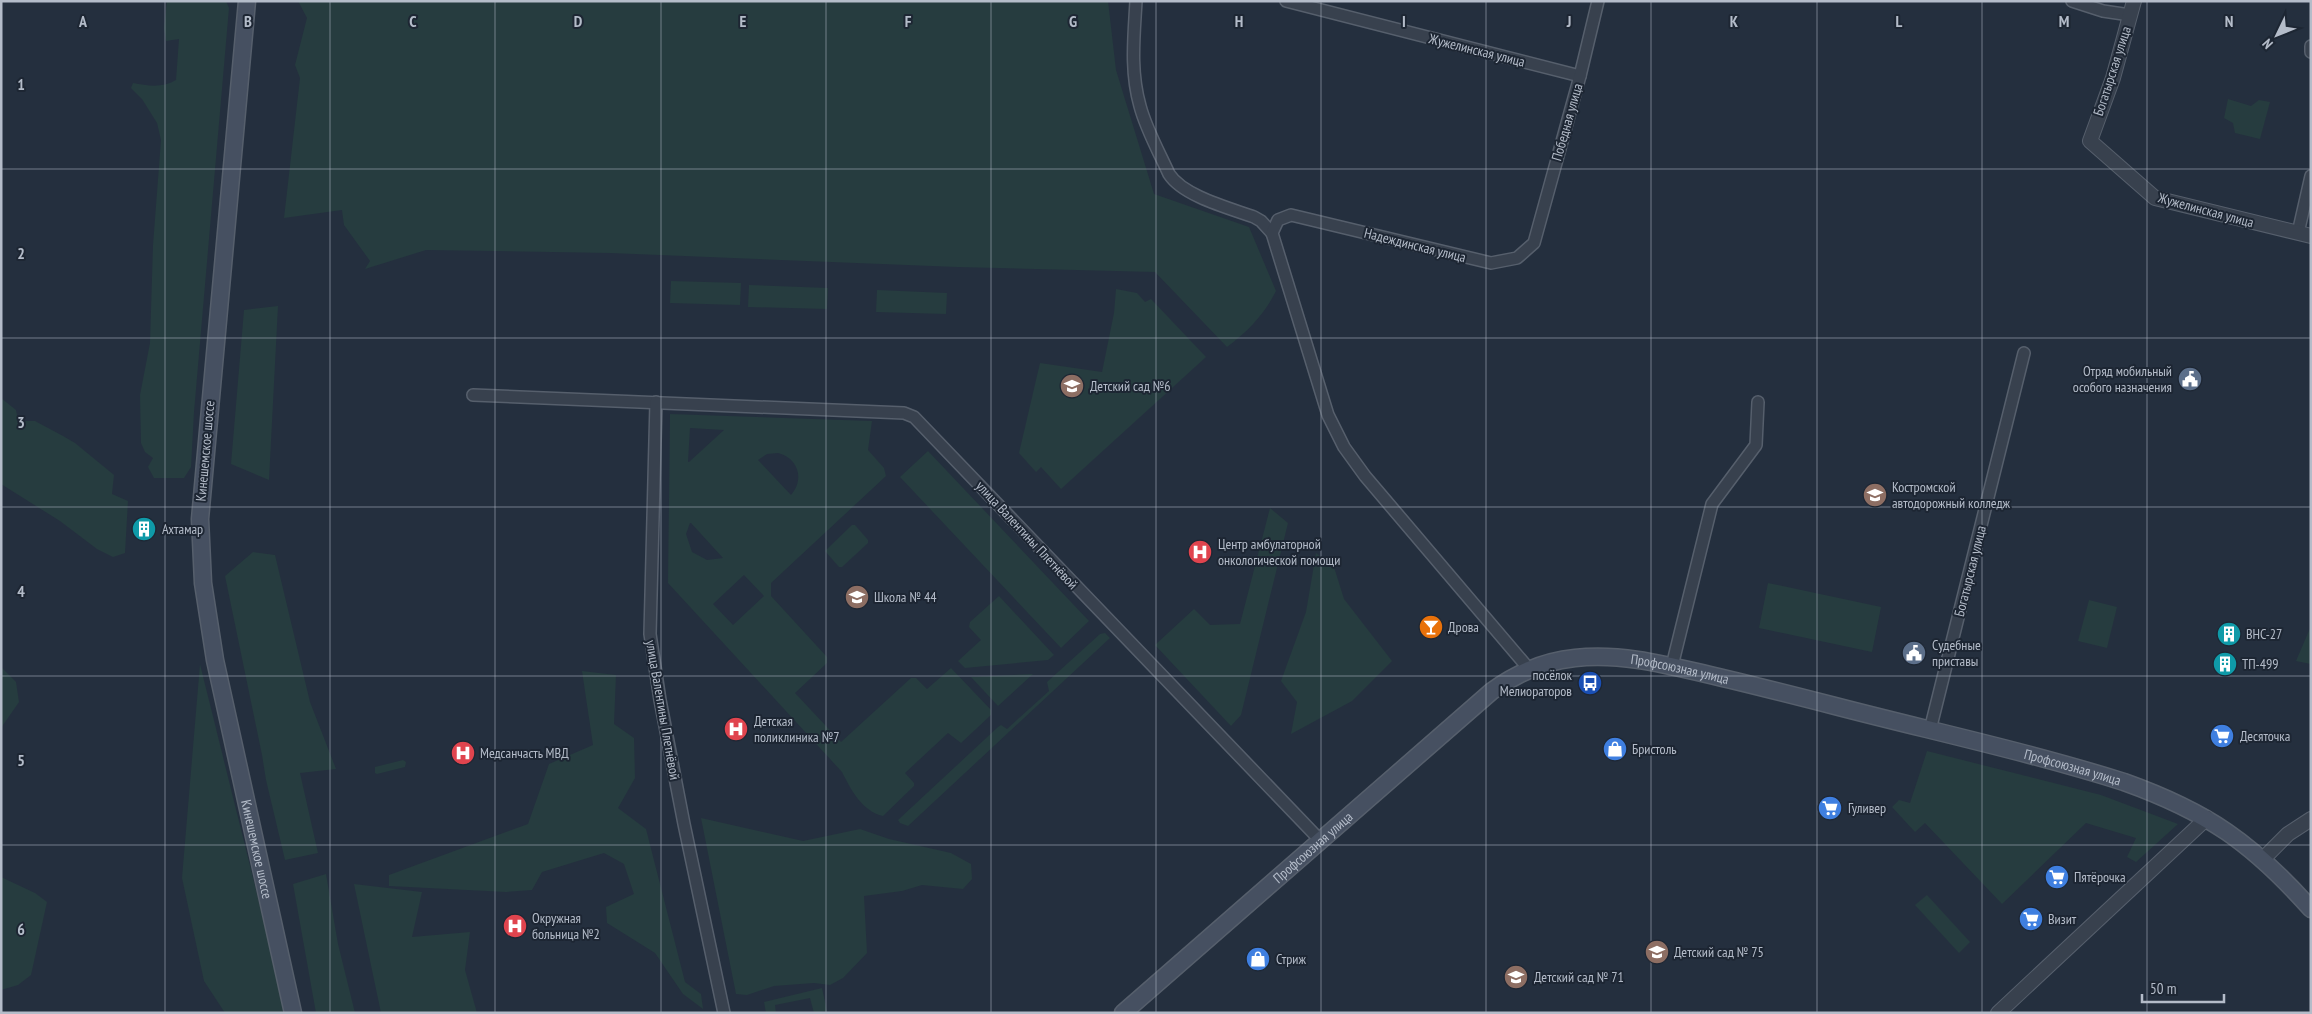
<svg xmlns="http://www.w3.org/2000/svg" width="2312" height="1014" viewBox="0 0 2312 1014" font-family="'PT Sans Narrow',sans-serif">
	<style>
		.green { fill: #263c3f; fill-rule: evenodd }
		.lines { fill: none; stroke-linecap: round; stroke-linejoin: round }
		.minor-casing { stroke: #565f6c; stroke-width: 14 }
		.tertiary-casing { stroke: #565f6c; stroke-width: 16 }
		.secondary-casing { stroke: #565f6c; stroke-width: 19 }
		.minor { stroke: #38414e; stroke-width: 11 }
		.tertiary { stroke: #38414e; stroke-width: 14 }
		.secondary { stroke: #465061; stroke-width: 16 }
		.grid { fill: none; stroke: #b4bcc9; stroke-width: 1; stroke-opacity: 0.55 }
		.labels { text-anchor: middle; stroke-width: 4; stroke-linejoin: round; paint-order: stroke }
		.street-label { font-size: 14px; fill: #b4bcc9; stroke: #1d2633 }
		.poi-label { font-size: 14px; fill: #b4bcc9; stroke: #1d2633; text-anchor: start }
		.grid-label { font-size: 16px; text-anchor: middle; font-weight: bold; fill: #b4bcc9; stroke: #1d2633; stroke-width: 4; stroke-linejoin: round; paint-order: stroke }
	</style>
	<rect width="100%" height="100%" fill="#242f3e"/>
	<g class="green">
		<path d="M 167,1 L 226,1 L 229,8 L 194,412 L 191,467 L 184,478 L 154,478 L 148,467 L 153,458 L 145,452 L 141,443 L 140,395 L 150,343 L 153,245 L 161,140 L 157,123 L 142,99 L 131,88 L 133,83 C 149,86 162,88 176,80 L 179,39 L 166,41 L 164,28 Z"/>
		<path d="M 298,1 L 1108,1 L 1116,70 L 1154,194 L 1249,227 L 1276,291 C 1264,315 1248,331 1227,347 L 1155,272 L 957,267 L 610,253 L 426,250 L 365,269 L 370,261 L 344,225 L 342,210 L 284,218 L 300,78 L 295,65 L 307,18 Z"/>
		<polygon points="2228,99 2251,106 2259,100 2270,102 2260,139 2235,133 2233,123 2224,118"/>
		<polygon points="671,281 741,283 740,305 670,303"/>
		<polygon points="749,285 828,288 827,309 748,307"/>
		<polygon points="1116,289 1137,293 1145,302 1151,299 1206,357 1061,489 1041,467 1036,472 1019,453 1040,363 1102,372 1114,313"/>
		<polygon points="877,290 947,293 946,314 876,312"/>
		<polygon points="278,306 269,480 231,464 244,310"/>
		<polygon points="1,398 16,410 18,421 35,421 63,436 75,443 114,475 112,494 128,501 125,553 113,557 97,549 60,521 1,484"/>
		<path d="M 670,414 L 872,421 L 868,450 L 884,468 L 886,476 L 771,583 L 771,596 L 827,657 L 827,663 L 795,693 L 841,742 L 911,678 L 916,678 L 927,689 L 951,668 L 991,710 L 991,715 L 961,743 L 948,733 L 905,773 L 914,783 L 914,786 L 883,816 C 862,811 851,790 842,772 L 668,583 ZM 690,428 L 724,430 L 689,462 L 688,462 ZM 778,453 C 798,458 805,479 791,495 L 758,460 L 767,454 ZM 690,523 L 691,523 L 723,558 L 707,560 L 692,552 L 686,534 ZM 744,575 L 764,596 L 733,625 L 713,604 Z"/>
		<polygon points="928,451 1089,621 1061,648 900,477"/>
		<polygon points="1270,508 1288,523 1241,715 1231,726 1155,645 1194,609 1210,625 1240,624"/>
		<polygon points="852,525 855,525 868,540 868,543 842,567 839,567 825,551"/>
		<polygon points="253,552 275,555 310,702 336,769 300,773 318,853 285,860 266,780 262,755 225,576"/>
		<polygon points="1316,553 1334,567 1344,599 1392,661 1352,701 1291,734 1297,702 1281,681 1306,612"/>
		<polygon points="1768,583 1881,607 1872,652 1759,628"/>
		<polygon points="999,596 1054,655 1048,660 965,668 958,661 981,640 969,627 970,622"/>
		<polygon points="2089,600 2117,607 2107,648 2078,641"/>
		<polygon points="2311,626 2311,664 2296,661"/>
		<polygon points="1105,633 1110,638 908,826 900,823 898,820 998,727 1001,725 1007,729 1049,691 1047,682 1100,634"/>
		<polygon points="200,664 284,1003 286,1013 225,1013 204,981 182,878"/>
		<polygon points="1,667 16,682 19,702 1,728"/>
		<polygon points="582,671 616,675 614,724 634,738 635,778 618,808 646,829 685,982 701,994 703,1009 683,994 655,953 607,923 606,907 634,894 624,864 604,853 542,872 532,890 506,892 389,886 389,875 528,824 549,764 593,745"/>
		<polygon points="1033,674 998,706 971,677"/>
		<polygon points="1927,751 2101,795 2178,824 2136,862 2127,857 2136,838 2086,823 2002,904 1925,823 1915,832 1892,807 1899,800 1910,803"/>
		<polygon points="403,760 406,762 405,767 377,774 375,773 375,767"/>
		<polygon points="701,818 803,841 860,829 889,839 951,853 971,864 972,879 963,889 922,885 902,891 864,896 867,953 843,978 830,985 814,983 774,986 747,995 736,994"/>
		<polygon points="326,874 338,944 355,1013 316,1013 293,884"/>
		<polygon points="1,877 35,893 47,902 31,975 18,985 1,990"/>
		<polygon points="354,884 422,892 412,937 470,932 465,970 477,1013 381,1013"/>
		<polygon points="1927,895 1970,942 1959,953 1915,905"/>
		<polygon points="822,988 827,1011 814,1013 810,998 775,1005 776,1013 766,1013 764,1002"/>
	</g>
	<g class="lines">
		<g class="minor-casing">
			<g id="minor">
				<path d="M 1136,1 C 1134,37 1130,71 1140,106 C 1146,129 1159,152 1169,174 C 1183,196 1229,208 1254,217 L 1261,221 L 1272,233"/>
				<polyline points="1286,1 1580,76"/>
				<polyline points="2072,1 2103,11 2130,15"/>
				<polyline points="2311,46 2311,52"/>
				<polyline points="2298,233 2311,176"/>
				<polyline points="473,395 904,413 914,417 1320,840"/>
				<polyline points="656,402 650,634 660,700 684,824 724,1013"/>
				<polyline points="1672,666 1712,504 1756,445 1758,402"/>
				<polyline points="1529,669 1365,476 1344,447 1328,415 1272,233 1278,220 1291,215 1491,263 1517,258 1534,243 1580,76 1598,1"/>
				<polyline points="1930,730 2024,353"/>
			</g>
		</g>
		<g class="tertiary-casing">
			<g id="tertiary">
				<polyline points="2134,1 2113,78 2090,141 2155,198 2311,236"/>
				<polyline points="2263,859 2288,834 2311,819"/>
				<polyline points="1998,1013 2207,818"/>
			</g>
		</g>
		<g class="secondary-casing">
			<g id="secondary">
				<path id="s1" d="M 247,1 L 200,519 L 203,583 L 215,660 L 293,1013"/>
				<path id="s2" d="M 1123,1013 L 1492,691 C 1517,673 1544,661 1575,658 C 1620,653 1663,664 1706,674 C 1749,684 1792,695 1835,706 C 1931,731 2029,752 2124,782 C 2208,812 2252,843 2311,909"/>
			</g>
		</g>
		<use href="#minor" class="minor"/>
		<use href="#tertiary" class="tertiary"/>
		<use href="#secondary" class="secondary"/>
	</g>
	<path class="grid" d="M 165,1 L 165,1013M 330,1 L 330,1013M 495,1 L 495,1013M 661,1 L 661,1013M 826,1 L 826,1013M 991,1 L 991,1013M 1156,1 L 1156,1013M 1321,1 L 1321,1013M 1486,1 L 1486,1013M 1651,1 L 1651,1013M 1817,1 L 1817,1013M 1982,1 L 1982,1013M 2147,1 L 2147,1013M 1,169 L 2311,169M 1,338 L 2311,338M 1,507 L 2311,507M 1,676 L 2311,676M 1,845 L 2311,845"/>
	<defs>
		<g id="civic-disc" transform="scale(1.25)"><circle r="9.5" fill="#5c6f8a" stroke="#1d2633"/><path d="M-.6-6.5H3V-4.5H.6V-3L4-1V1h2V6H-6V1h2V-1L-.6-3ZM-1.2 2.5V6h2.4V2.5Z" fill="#fff"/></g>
		<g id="school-disc" transform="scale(1.25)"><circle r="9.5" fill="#8d6e63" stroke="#1d2633"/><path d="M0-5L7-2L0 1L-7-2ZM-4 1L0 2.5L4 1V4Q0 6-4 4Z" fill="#fff"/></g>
		<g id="university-disc" transform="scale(1.25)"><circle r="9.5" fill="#8d6e63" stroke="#1d2633"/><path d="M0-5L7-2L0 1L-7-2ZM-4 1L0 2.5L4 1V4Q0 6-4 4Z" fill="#fff"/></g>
		<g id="building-disc" transform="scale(1.25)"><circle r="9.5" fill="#0f9aa8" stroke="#1d2633"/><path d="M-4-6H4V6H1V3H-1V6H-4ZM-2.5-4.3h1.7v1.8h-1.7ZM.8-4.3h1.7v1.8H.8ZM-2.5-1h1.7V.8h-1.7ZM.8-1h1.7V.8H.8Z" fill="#fff"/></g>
		<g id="hospital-disc" transform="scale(1.25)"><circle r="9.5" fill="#e0444e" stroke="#1d2633"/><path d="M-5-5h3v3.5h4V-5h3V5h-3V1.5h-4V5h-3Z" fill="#fff"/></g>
		<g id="bar-disc" transform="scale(1.25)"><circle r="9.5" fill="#e8710a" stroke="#1d2633"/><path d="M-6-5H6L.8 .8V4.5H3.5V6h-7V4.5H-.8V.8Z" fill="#fff"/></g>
		<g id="bus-disc" transform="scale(1.25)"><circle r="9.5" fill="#1a4fb4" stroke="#1d2633"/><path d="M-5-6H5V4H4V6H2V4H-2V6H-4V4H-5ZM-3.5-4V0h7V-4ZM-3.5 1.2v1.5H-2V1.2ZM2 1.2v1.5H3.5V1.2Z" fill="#fff"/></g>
		<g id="supermarket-disc" transform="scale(1.25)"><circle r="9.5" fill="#3f7fe0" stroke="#1d2633"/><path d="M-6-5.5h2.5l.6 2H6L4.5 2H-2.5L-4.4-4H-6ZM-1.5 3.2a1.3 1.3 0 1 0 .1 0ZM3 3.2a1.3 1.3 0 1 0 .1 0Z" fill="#fff"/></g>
		<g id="shop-disc" transform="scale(1.25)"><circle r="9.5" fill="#3f7fe0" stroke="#1d2633"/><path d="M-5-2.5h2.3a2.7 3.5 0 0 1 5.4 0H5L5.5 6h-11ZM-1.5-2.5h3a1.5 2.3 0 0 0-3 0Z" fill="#fff"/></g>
	</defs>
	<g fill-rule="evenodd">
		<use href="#civic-disc" x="2190" y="379"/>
		<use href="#school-disc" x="1072" y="386"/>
		<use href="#university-disc" x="1875" y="495"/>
		<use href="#building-disc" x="144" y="529"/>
		<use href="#hospital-disc" x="1200" y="552"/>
		<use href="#school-disc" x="857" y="597"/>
		<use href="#bar-disc" x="1431" y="627"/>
		<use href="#building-disc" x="2229" y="634"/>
		<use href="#civic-disc" x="1914" y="653"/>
		<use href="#building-disc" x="2225" y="664"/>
		<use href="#bus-disc" x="1590" y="683"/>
		<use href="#hospital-disc" x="736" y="729"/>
		<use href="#supermarket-disc" x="2222" y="736"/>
		<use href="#shop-disc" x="1615" y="749"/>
		<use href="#hospital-disc" x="463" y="753"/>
		<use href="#supermarket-disc" x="1830" y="808"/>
		<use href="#supermarket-disc" x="2057" y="877"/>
		<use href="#supermarket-disc" x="2031" y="919"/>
		<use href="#hospital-disc" x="515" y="926"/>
		<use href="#school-disc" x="1657" y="952"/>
		<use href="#shop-disc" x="1258" y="959"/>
		<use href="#school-disc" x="1516" y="977"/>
	</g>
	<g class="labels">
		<g class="street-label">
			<text transform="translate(1477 50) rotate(14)" y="5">Жужелинская улица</text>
			<text transform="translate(2112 71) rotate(-72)" y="5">Богатырская улица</text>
			<text transform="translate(1567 122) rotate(-74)" y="5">Победная улица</text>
			<text transform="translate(2206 210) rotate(15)" y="5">Жужелинская улица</text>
			<text transform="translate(1415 245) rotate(14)" y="5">Надеждинская улица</text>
			<text transform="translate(205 451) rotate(-85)" y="5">Кинешемское шоссе</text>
			<text transform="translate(1027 535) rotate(47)" y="5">улица Валентины Плетнёвой</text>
			<text transform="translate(1970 571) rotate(-76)" y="5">Богатырская улица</text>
			<text dy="5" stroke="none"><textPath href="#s2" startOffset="686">Профсоюзная улица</textPath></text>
			<text transform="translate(663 710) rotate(80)" y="5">улица Валентины Плетнёвой</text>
			<text dy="5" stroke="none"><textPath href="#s2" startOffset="1091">Профсоюзная улица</textPath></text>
			<text dy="5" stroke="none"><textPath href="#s2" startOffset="252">Профсоюзная улица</textPath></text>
			<text dy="5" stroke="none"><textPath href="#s1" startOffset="856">Кинешемское шоссе</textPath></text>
		</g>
		<g class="poi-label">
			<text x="2172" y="376" text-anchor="end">Отряд мобильный<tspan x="2172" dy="16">особого назначения</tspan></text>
			<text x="1090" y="391">Детский сад №6</text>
			<text x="1892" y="492">Костромской<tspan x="1892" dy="16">автодорожный колледж</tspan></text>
			<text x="162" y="534">Ахтамар</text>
			<text x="1218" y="549">Центр амбулаторной<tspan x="1218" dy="16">онкологической помощи</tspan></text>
			<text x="874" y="602">Школа № 44</text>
			<text x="1448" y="632">Дрова</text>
			<text x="2246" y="639">ВНС-27</text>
			<text x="1932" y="650">Судебные<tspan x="1932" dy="16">приставы</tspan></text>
			<text x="2242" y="669">ТП-499</text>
			<text x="1572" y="680" text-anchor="end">посёлок<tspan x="1572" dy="16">Мелиораторов</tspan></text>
			<text x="754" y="726">Детская<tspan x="754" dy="16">поликлиника №7</tspan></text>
			<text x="2240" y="741">Десяточка</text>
			<text x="1632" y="754">Бристоль</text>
			<text x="480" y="758">Медсанчасть МВД</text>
			<text x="1848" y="813">Гуливер</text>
			<text x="2074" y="882">Пятёрочка</text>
			<text x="532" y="923">Окружная<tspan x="532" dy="16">больница №2</tspan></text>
			<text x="2048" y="924">Визит</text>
			<text x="1674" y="957">Детский сад № 75</text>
			<text x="1276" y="964">Стриж</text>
			<text x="1534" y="982">Детский сад № 71</text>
		</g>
	</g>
	<g class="grid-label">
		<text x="83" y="27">A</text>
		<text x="248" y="27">B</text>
		<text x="413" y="27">C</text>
		<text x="578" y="27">D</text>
		<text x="743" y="27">E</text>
		<text x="908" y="27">F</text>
		<text x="1073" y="27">G</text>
		<text x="1239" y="27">H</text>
		<text x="1404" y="27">I</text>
		<text x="1569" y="27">J</text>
		<text x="1734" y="27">K</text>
		<text x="1899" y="27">L</text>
		<text x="2064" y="27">M</text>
		<text x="2229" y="27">N</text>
		<text x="21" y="90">1</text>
		<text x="21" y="259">2</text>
		<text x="21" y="428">3</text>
		<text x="21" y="597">4</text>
		<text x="21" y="766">5</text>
		<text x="21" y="935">6</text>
	</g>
	<rect width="2312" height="1014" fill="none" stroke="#b4bcc9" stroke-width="5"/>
	<g transform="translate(2277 35) rotate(227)" stroke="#1d2633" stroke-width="4" paint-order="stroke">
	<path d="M0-4L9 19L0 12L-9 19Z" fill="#b4bcc9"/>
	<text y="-8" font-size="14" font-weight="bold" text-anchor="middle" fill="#b4bcc9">N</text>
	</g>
	<path d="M2142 994v8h82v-8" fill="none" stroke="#b4bcc9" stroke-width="2.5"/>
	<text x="2150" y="994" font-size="15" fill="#b4bcc9" stroke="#1d2633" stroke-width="4" paint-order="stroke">50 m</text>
</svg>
